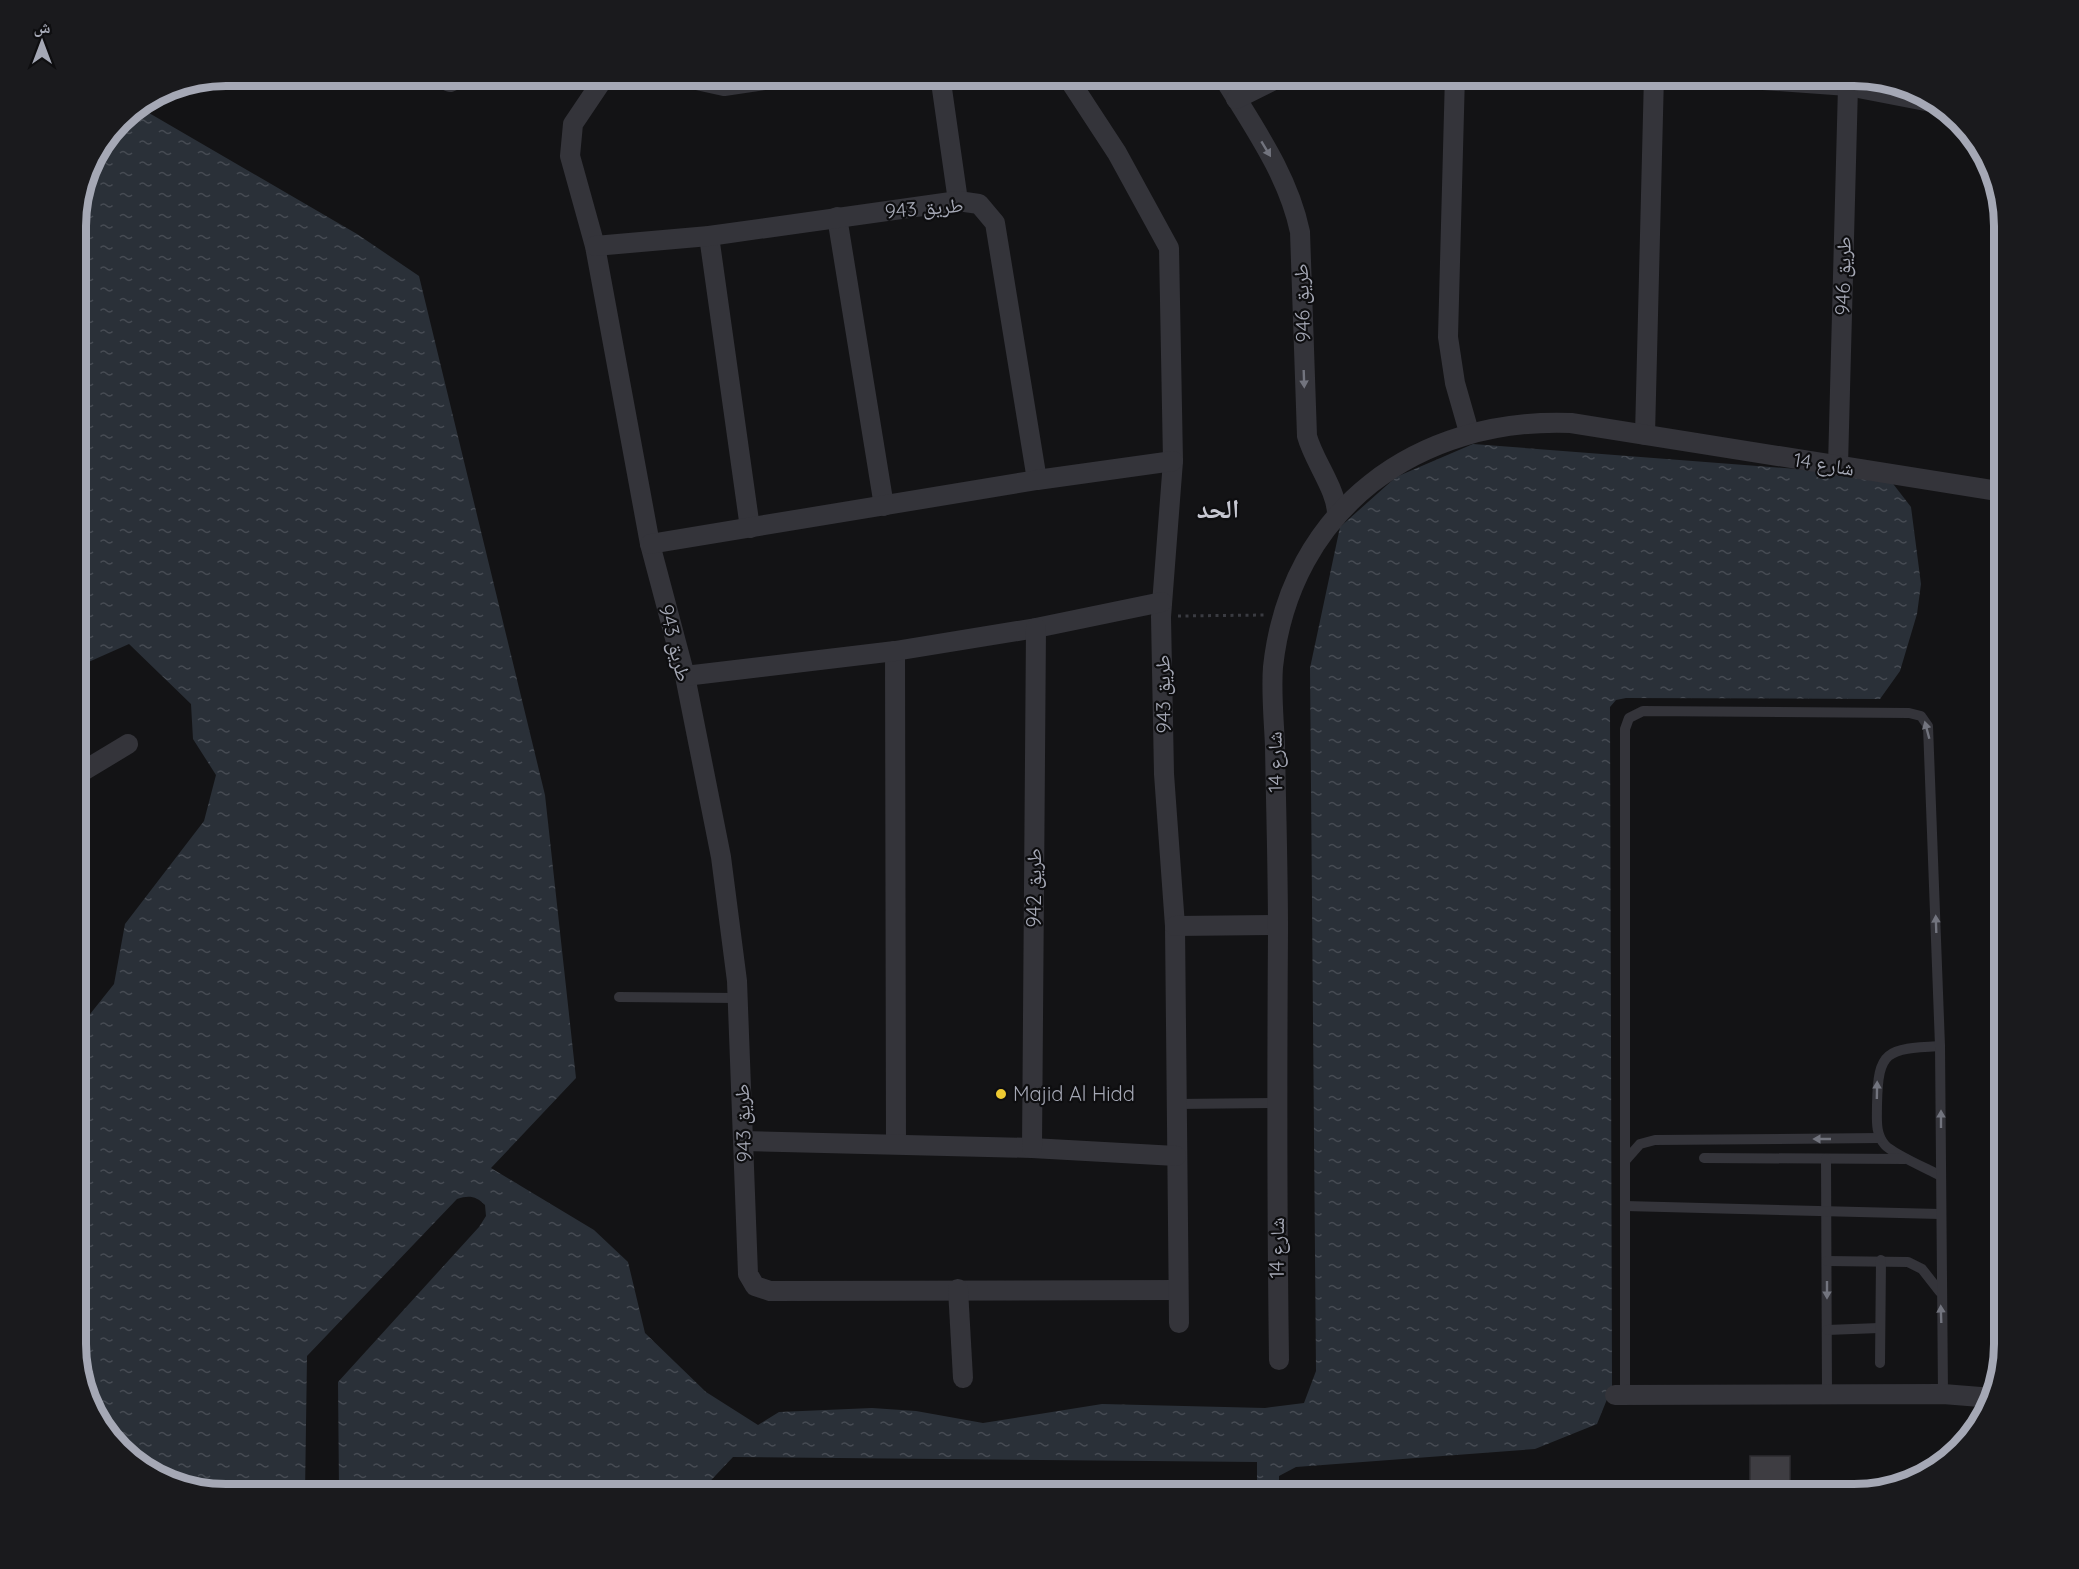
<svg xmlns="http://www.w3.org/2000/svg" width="2079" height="1569" viewBox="0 0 2079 1569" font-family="Quicksand,'Noto Naskh Arabic',sans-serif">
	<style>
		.water { fill: url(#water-ripples) }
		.building { fill: #3e3d42; stroke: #2e2d31; stroke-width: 1.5 }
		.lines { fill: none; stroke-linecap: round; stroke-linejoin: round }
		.path { stroke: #3a3b41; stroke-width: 3; stroke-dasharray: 3 4.5; stroke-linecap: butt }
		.lane { stroke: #34343a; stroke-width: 10 }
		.street { stroke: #34343a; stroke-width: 20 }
		.oneway { fill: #72747e }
		.poi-dot { fill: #eeca32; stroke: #0e0e10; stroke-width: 2 }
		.labels { text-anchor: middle; stroke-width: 4.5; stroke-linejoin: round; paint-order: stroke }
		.street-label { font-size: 20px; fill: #a5a8b5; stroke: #0e0e10 }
		.poi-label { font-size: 20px; fill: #a5a8b5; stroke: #0e0e10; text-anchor: start }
		.district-label { font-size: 26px; font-weight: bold; fill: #c6c7d1; stroke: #0e0e10 }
		.rim { fill: none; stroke: #a5a8b5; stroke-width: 8 }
	</style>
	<defs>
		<pattern id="water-ripples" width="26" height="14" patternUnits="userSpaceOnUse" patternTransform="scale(1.5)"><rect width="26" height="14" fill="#2a3038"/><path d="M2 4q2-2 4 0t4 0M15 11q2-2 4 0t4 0" fill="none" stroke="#464b53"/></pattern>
	</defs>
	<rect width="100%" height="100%" fill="#131315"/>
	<path class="water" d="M 137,106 L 357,234 L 419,276 L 545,795 L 576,1078 L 491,1168 L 594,1230 L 628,1262 L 645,1333 L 706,1392 L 758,1425 L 779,1412 L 872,1408 L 916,1411 L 983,1423 L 1102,1404 L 1265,1408 L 1304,1403 L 1316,1371 L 1310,668 L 1340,527 L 1396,477 L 1473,444 L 1887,476 L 1911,507 L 1921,584 L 1917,614 L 1900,671 L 1880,699 L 1626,698 L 1616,700 L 1610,707 L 1612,1387 L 1597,1424 L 1535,1449 L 1296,1467 L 1279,1476 L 1279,1494 L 1257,1494 L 1257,1462 L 733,1457 L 698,1494 L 344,1494 L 339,1489 L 338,1382 L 479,1227 L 486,1216 L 485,1205 C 476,1196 469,1195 457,1199 L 307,1356 L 305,1494 L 225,1494 L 177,1486 L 134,1463 L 91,1410 L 75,1353 L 75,1033 L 114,984 L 125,924 L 204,821 L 216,775 L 193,739 L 191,704 L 129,644 L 75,668 L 75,215 L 91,159 L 126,113 Z"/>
	<rect class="building" x="1750" y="1456" width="40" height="38"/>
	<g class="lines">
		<polyline class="path" points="1178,616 1265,615"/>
		<g class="lane">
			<polyline points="619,997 737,998"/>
			<path d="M 1940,1046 C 1886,1049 1878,1050 1877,1105 C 1877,1119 1875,1134 1885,1145 C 1893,1154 1928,1169 1941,1176"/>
			<polyline points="1176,1104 1277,1103"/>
			<polyline points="1704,1158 1905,1159"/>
			<polyline points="1826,1159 1827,1395"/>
			<polyline points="1625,1161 1640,1144 1655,1140 1880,1138"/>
			<polyline points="1625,1206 1940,1214"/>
			<polyline points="1827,1261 1908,1262 1922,1269 1940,1292"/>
			<polyline points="1827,1330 1879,1328"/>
			<polyline points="1880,1363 1881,1260"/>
			<polyline points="1625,1395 1625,729 1629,718 1643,711 1909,713 1921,716 1928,726 1940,1046 1943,1394"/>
		</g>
		<g class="street">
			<polyline points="432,75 450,82 466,75"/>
			<polyline points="606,75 573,124 570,156 595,246 650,544 685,676 721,857 737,981 748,1274 755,1286 770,1291 1178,1290"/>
			<polyline points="674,75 724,86 799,75"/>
			<polyline points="940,75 958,201"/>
			<polyline points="1066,75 1117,153 1169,248 1173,461 1161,617 1164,774 1175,926 1179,1323"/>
			<path d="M 1222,75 C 1252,125 1288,174 1300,232 L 1307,436 C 1314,462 1338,491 1337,516"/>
			<polyline points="1455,75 1448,337 1455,383 1469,432"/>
			<polyline points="1693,75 1848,86 1941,104"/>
			<polyline points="1236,99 1284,75"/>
			<polyline points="837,217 884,506"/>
			<polyline points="709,236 750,528"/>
			<polyline points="595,246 709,236 958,201 979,204 995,223 1037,480"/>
			<polyline points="1645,435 1654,75"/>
			<polyline points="1838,466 1848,86"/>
			<polyline points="650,544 1037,480 1173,461"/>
			<polyline points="895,651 896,1143"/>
			<polyline points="685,676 895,651 1036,628 1162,602"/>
			<polyline points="75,776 128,744"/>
			<polyline points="1175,926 1278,925"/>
			<polyline points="743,1141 1032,1148 1176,1156"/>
			<polyline points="1032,1148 1036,628"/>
			<polyline points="958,1289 963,1378"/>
			<path d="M 1279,1360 C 1277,1217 1277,1074 1278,932 C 1278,870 1276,808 1275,746 C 1274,721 1271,693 1273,667 C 1290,509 1418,417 1571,423 L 2004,492"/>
			<polyline points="1615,1395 1943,1394 1993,1398"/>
		</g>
	</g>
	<defs><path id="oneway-solid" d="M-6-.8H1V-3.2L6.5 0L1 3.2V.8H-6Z" transform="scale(1.5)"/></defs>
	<g class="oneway">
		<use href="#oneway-solid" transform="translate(1266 149) rotate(59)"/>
		<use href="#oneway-solid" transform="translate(1304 379) rotate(88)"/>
		<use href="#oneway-solid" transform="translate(1927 730) rotate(-105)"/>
		<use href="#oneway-solid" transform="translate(1936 924) rotate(-92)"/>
		<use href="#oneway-solid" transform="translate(1877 1090) rotate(-89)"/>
		<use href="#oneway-solid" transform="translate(1941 1119) rotate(-90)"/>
		<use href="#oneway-solid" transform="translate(1822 1139) rotate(180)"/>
		<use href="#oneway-solid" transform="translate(1827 1290) rotate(90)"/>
		<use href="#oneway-solid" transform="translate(1941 1314) rotate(-92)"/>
	</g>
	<circle class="poi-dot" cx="1001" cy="1094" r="6"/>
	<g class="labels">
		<g class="street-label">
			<text transform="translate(924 208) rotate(-5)" y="7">طريق 943</text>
			<text transform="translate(1843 276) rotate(-89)" y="7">طريق 946</text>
			<text transform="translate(1302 303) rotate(-92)" y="7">طريق 946</text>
			<text transform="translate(1824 464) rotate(9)" y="7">شارع 14</text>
			<text transform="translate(675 643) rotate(76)" y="7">طريق 943</text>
			<text transform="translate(1163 694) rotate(-91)" y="7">طريق 943</text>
			<text transform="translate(1275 762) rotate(-91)" y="7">شارع 14</text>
			<text transform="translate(1034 888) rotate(-90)" y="7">طريق 942</text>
			<text transform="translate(743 1123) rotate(-92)" y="7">طريق 943</text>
			<text transform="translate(1277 1248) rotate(-90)" y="7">شارع 14</text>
		</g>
		<g class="poi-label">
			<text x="1013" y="1101">Majid Al Hidd</text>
		</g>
		<g class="district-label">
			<text x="1218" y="518">الحد</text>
		</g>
	</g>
	<path d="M0 0H2079V1569H0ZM226 86H1854A140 140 0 0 1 1994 226V1344A140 140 0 0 1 1854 1484H226A140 140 0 0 1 86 1344V226A140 140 0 0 1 226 86Z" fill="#1a1a1d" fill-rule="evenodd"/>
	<path class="rim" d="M226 86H1854A140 140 0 0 1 1994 226V1344A140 140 0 0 1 1854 1484H226A140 140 0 0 1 86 1344V226A140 140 0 0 1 226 86Z"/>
	<g transform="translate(42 42)" stroke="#0e0e10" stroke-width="4.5" paint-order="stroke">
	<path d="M0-4.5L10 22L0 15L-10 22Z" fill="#a5a8b5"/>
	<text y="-9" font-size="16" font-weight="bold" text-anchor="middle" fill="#a5a8b5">ش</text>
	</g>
</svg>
